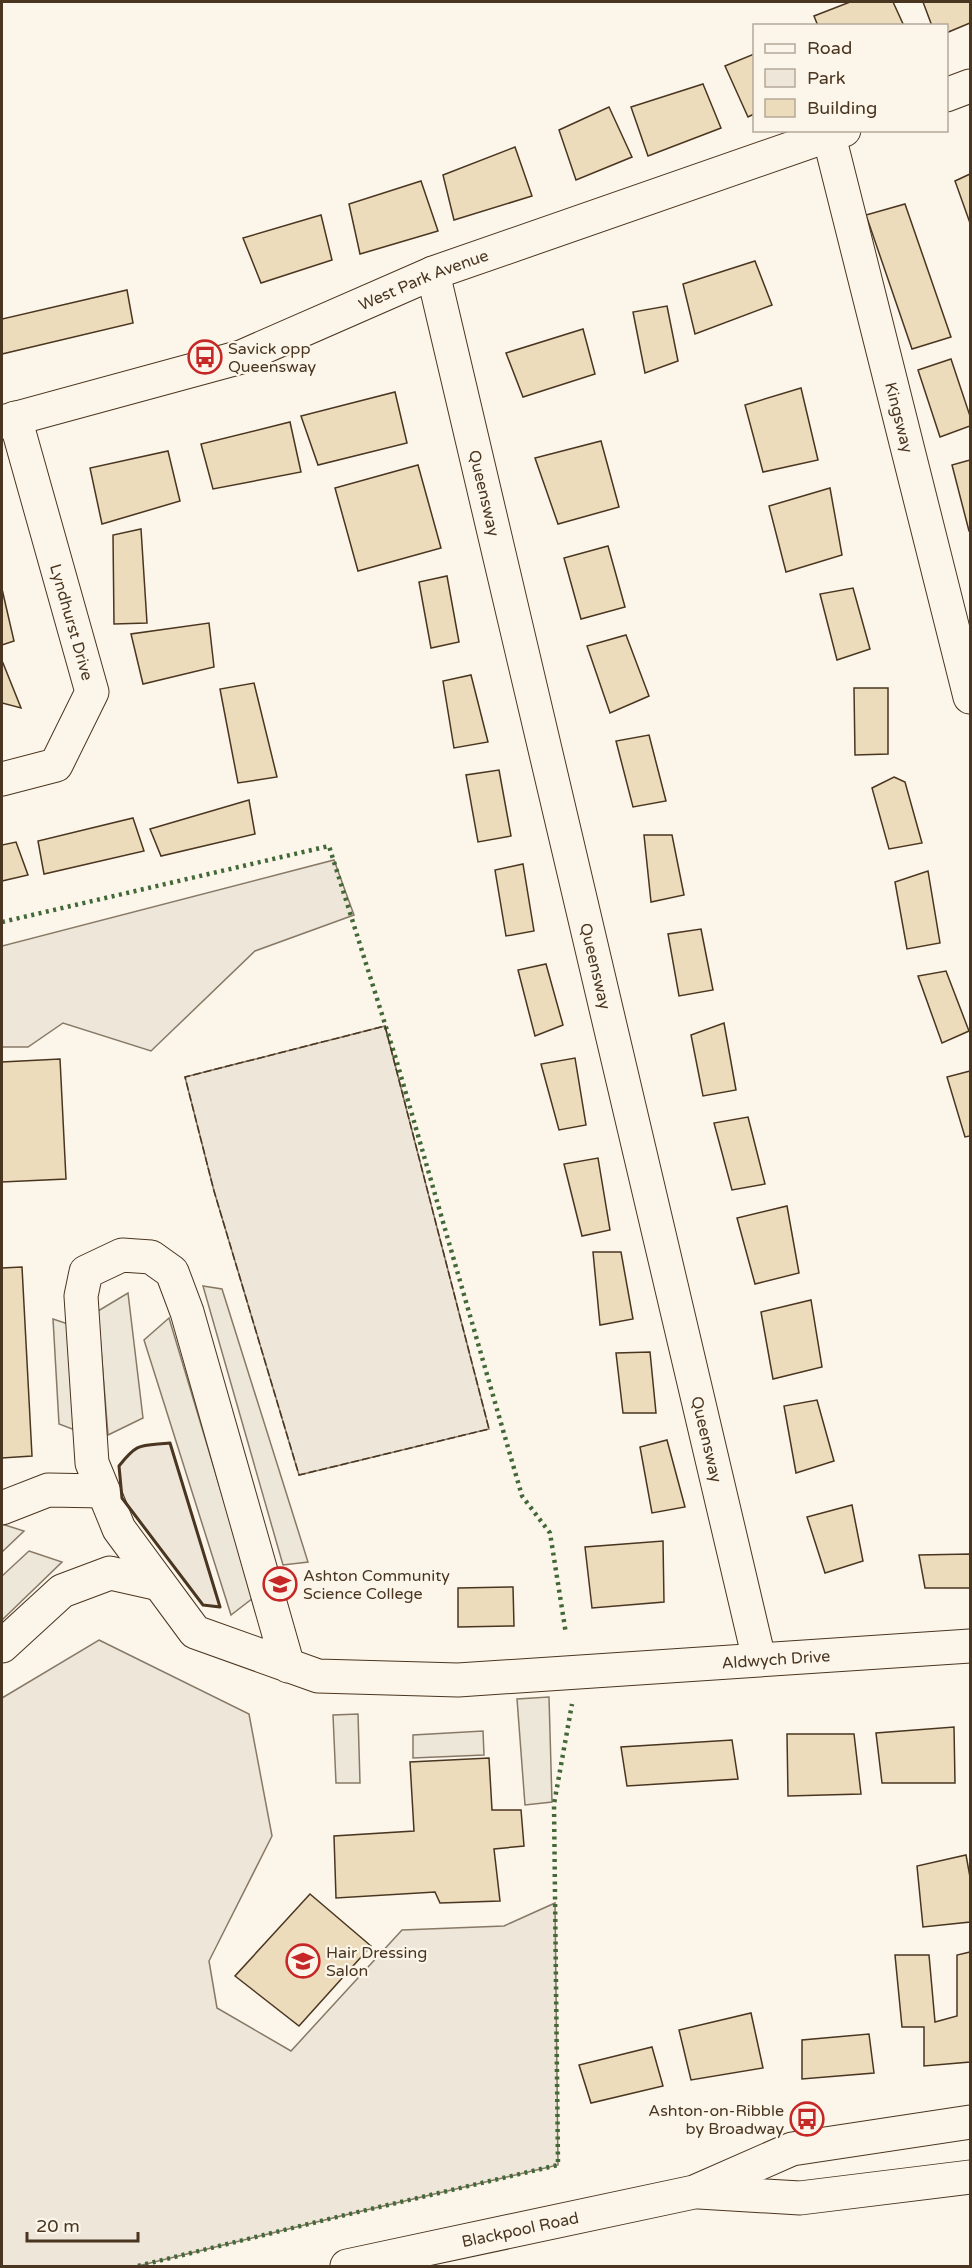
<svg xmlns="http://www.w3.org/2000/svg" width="972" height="2268" viewBox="0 0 972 2268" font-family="'Varela Round',sans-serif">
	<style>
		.green { fill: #ede6d9; stroke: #887966; stroke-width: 1.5 }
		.parking { fill: #ede7d9; stroke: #887966; stroke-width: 1.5 }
		.building { fill: #ecdcbc; stroke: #4a3520; stroke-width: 1.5 }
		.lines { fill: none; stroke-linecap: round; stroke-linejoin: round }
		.minor-casing { stroke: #4a3520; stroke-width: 35 }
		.highway-casing { stroke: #4a3520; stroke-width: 35 }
		.minor { stroke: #fbf6e9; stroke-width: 33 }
		.highway { stroke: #fbf6e9; stroke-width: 33 }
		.hedge { stroke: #436837; stroke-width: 4.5; stroke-dasharray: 3 4.5; stroke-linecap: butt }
		.fence { stroke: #4a3520; stroke-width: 1.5; stroke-dasharray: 8 3; stroke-linecap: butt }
		.wall { stroke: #4a3520; stroke-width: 3 }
		.labels { text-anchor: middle; stroke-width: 4.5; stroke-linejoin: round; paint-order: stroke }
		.street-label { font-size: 16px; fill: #4a3520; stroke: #fbf6e9 }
		.poi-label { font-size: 16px; fill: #4a3520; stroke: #fbf6e9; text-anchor: start }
	</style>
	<rect width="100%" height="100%" fill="#fbf6e9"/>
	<g class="green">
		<polygon points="334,860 354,915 255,951 151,1051 63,1023 28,1047 2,1047 2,946"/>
		<polygon points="385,1026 489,1429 299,1475 214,1191 185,1077"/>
		<path d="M 170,1443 L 220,1607 L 203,1605 L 122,1498 L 119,1466 C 138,1442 140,1446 170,1443 Z"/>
		<polygon points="99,1640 249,1714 272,1836 209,1961 217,2008 291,2051 402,1930 504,1926 555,1903 558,2165 341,2216 138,2266 2,2266 2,1698"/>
	</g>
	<g class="parking">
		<polygon points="203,1286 222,1289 308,1562 283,1565"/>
		<polygon points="128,1293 143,1418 108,1435 98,1311"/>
		<polygon points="169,1318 253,1598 231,1615 144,1340"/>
		<polygon points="53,1319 74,1326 80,1432 59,1424"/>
		<polygon points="2,1524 24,1531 2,1552"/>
		<polygon points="29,1551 62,1562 2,1620 2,1576"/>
		<polygon points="549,1697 552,1802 525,1805 517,1699"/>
		<polygon points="358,1714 360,1783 336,1783 333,1715"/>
		<polygon points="483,1731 484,1755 413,1758 413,1735"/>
	</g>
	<g class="building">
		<polygon points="850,2 893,2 904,26 818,26 814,16"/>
		<polygon points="923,2 970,2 970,23 946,33 946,26 932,26"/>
		<polygon points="754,54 754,114 748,117 725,66"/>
		<polygon points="703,84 721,128 648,156 631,107"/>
		<polygon points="609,107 632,157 576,180 559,130"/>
		<polygon points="515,147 532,196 454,220 443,175"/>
		<polygon points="970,174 970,223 955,181"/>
		<polygon points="421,181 438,231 360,254 349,204"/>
		<polygon points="905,204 951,337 912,349 866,215"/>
		<polygon points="321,215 332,260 261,283 243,238"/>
		<polygon points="755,261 772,305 695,334 683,284"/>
		<polygon points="127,290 133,323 2,354 2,319"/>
		<polygon points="667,306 678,361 645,373 633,312"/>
		<polygon points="583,329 595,374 523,397 506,353"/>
		<polygon points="951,359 970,416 970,426 940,437 918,370"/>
		<polygon points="801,388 818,460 763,472 745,405"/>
		<polygon points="395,392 407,443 318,465 301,416"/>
		<polygon points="290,422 301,472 213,489 201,444"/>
		<polygon points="601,441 619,507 558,524 535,458"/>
		<polygon points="168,451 180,501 102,524 90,468"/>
		<polygon points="970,460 970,531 969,531 952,465"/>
		<polygon points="418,465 441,548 358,571 335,488"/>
		<polygon points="830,488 842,555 786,572 769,506"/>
		<polygon points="141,529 147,623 114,624 113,535"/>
		<polygon points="608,546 625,607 581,619 564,558"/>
		<polygon points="447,576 459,642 431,648 419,582"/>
		<polygon points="853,588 870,649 837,660 820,594"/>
		<polygon points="2,589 14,641 2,645"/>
		<polygon points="209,623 214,667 143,684 131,634"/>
		<polygon points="626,635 649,696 610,713 587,646"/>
		<polygon points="3,663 21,708 2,703 2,664"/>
		<polygon points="471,675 488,742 454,748 443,681"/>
		<polygon points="254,683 277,777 238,783 220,689"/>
		<polygon points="854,688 888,688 888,754 855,755"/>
		<polygon points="649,735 666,801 633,807 616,741"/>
		<polygon points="499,770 511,836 478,842 466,775"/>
		<polygon points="894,777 905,782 922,843 889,849 872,788"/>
		<polygon points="249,800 255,834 161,856 150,829"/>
		<polygon points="133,818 144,851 44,874 38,841"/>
		<polygon points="644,835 672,835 684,895 651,902"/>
		<polygon points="16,842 28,875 2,881 2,845"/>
		<polygon points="523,864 534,931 506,936 495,870"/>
		<polygon points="928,871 940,943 907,949 895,882"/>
		<polygon points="701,929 713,990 679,996 668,934"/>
		<polygon points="546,964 563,1025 535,1036 518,970"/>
		<polygon points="946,971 969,1031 942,1043 918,976"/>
		<polygon points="724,1023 736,1090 703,1096 691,1035"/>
		<polygon points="575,1058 586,1125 559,1130 541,1064"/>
		<polygon points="60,1059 66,1179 2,1182 2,1062"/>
		<polygon points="970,1071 970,1136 965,1137 947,1077"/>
		<polygon points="748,1117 765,1184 732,1190 714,1123"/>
		<polygon points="598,1158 610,1230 582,1236 564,1164"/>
		<polygon points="787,1206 799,1273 755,1284 737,1218"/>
		<polygon points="593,1252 621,1252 633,1319 600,1325"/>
		<polygon points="22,1267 32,1456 2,1458 2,1268"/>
		<polygon points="811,1300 822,1367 773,1379 761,1312"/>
		<polygon points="650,1352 656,1413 623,1413 616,1353"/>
		<polygon points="817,1400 834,1461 796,1473 784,1406"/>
		<polygon points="667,1440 685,1507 652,1513 640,1447"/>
		<polygon points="852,1505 863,1561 825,1573 807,1517"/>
		<polygon points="663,1541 664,1602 592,1608 585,1547"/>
		<polygon points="970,1554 970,1588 925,1588 919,1555"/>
		<polygon points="513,1587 514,1626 458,1627 458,1588"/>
		<polygon points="954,1727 955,1783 882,1783 876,1733"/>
		<polygon points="787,1734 854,1734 861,1794 788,1796"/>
		<polygon points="732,1740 738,1779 627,1786 621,1747"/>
		<polygon points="489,1758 492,1810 521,1810 524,1846 494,1849 500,1901 440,1903 435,1892 336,1898 334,1836 414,1831 410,1762"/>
		<polygon points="966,1855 970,1877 970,1922 923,1927 917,1866"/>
		<polygon points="310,1894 371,1946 299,2026 235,1976"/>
		<polygon points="970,1952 970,2062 924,2066 924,2027 902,2027 895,1955 929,1955 935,2022 957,2016 957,1955"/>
		<polygon points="751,2013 763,2068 691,2080 679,2030"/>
		<polygon points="869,2034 874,2073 802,2079 802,2040"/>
		<polygon points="652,2047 663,2086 591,2103 579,2065"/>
	</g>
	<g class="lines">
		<g class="minor-casing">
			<g id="minor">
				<polyline points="946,95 970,86"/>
				<path id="s1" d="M 829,136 L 970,697"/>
				<path id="s2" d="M 433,273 L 759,1659"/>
				<path id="s3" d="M 2,422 L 241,357 L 433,273 L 844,130"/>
				<polyline points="2,779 56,765 92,692 15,418"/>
				<polyline points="2,1508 48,1490 103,1491"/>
				<polyline points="2,1646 62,1591 110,1573 159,1584"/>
				<path id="s4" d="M 288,1666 L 187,1312 L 172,1272 L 151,1257 L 122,1255 L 86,1272 L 81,1296 L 92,1463 L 119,1529 L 195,1632 L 318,1676 L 458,1680 L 970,1646"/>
			</g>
		</g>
		<g class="highway-casing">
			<g id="highway">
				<polyline points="699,2192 800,2198 970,2177"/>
				<path id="s5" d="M 347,2266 L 694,2192 L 792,2149 L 970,2122"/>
			</g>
		</g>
		<use href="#minor" class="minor"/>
		<use href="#highway" class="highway"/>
		<g class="hedge">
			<polyline points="2,922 329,846 396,1059 522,1496 550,1533 566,1634"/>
			<polyline points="138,2266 341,2216 558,2165 554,1804 572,1704"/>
		</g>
		<polygon class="fence" points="385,1026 489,1429 299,1475 214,1191 185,1077"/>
		<path class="wall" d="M 170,1443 L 220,1607 L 203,1605 L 122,1498 L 119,1466 C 138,1442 140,1446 170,1443 Z"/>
	</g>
	<defs>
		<g id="bus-ring" transform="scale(1.725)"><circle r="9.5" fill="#fbf6e9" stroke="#c62828" stroke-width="1.5"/><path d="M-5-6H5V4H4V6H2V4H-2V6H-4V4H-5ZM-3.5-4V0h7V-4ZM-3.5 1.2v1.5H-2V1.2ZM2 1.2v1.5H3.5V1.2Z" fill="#c62828"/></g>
		<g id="school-ring" transform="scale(1.725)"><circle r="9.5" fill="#fbf6e9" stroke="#c62828" stroke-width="1.5"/><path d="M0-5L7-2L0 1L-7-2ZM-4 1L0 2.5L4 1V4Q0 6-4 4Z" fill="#c62828"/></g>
	</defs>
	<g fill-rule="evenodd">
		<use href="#bus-ring" x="205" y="357"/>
		<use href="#school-ring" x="280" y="1584"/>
		<use href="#school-ring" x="303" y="1961"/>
		<use href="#bus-ring" x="807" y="2119"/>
	</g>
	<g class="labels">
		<g class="street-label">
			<text dy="6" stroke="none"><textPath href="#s3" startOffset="446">West Park Avenue</textPath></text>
			<text dy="6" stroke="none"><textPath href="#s1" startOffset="290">Kingsway</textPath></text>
			<text dy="6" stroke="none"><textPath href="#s2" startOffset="226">Queensway</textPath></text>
			<text transform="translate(72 622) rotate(74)" y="6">Lyndhurst Drive</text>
			<text dy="6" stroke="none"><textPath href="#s2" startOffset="712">Queensway</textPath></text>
			<text dy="6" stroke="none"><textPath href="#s2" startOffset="1198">Queensway</textPath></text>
			<text dy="6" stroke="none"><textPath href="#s4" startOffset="1486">Aldwych Drive</textPath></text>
			<text dy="6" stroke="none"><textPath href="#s5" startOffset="177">Blackpool Road</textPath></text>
		</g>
		<g class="poi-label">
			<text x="228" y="354">Savick opp<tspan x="228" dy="18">Queensway</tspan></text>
			<text x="303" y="1581">Ashton Community<tspan x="303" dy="18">Science College</tspan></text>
			<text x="326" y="1958">Hair Dressing<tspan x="326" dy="18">Salon</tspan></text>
			<text x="784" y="2116" text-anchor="end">Ashton-on-Ribble<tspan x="784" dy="18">by Broadway</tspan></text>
		</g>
	</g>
	<rect width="972" height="2268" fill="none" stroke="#4a3520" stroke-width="6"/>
	<rect x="753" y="24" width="195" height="108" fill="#fbf6e9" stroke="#b4a999" stroke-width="1.5"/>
	<rect x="765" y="44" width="30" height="9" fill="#fbf6e9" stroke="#b4a999" stroke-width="1.5"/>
	<text x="807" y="54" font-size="18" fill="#4a3520">Road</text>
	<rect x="765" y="69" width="30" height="18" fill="#ede6d9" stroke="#b4a999" stroke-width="1.5"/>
	<text x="807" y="84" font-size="18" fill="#4a3520">Park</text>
	<rect x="765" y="99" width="30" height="18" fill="#ecdcbc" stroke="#b4a999" stroke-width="1.5"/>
	<text x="807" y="114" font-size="18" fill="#4a3520">Building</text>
	<path d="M27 2232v9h111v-9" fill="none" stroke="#4a3520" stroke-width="3"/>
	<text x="36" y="2232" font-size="18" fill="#4a3520" stroke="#fbf6e9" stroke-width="4.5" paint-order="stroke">20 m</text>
</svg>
